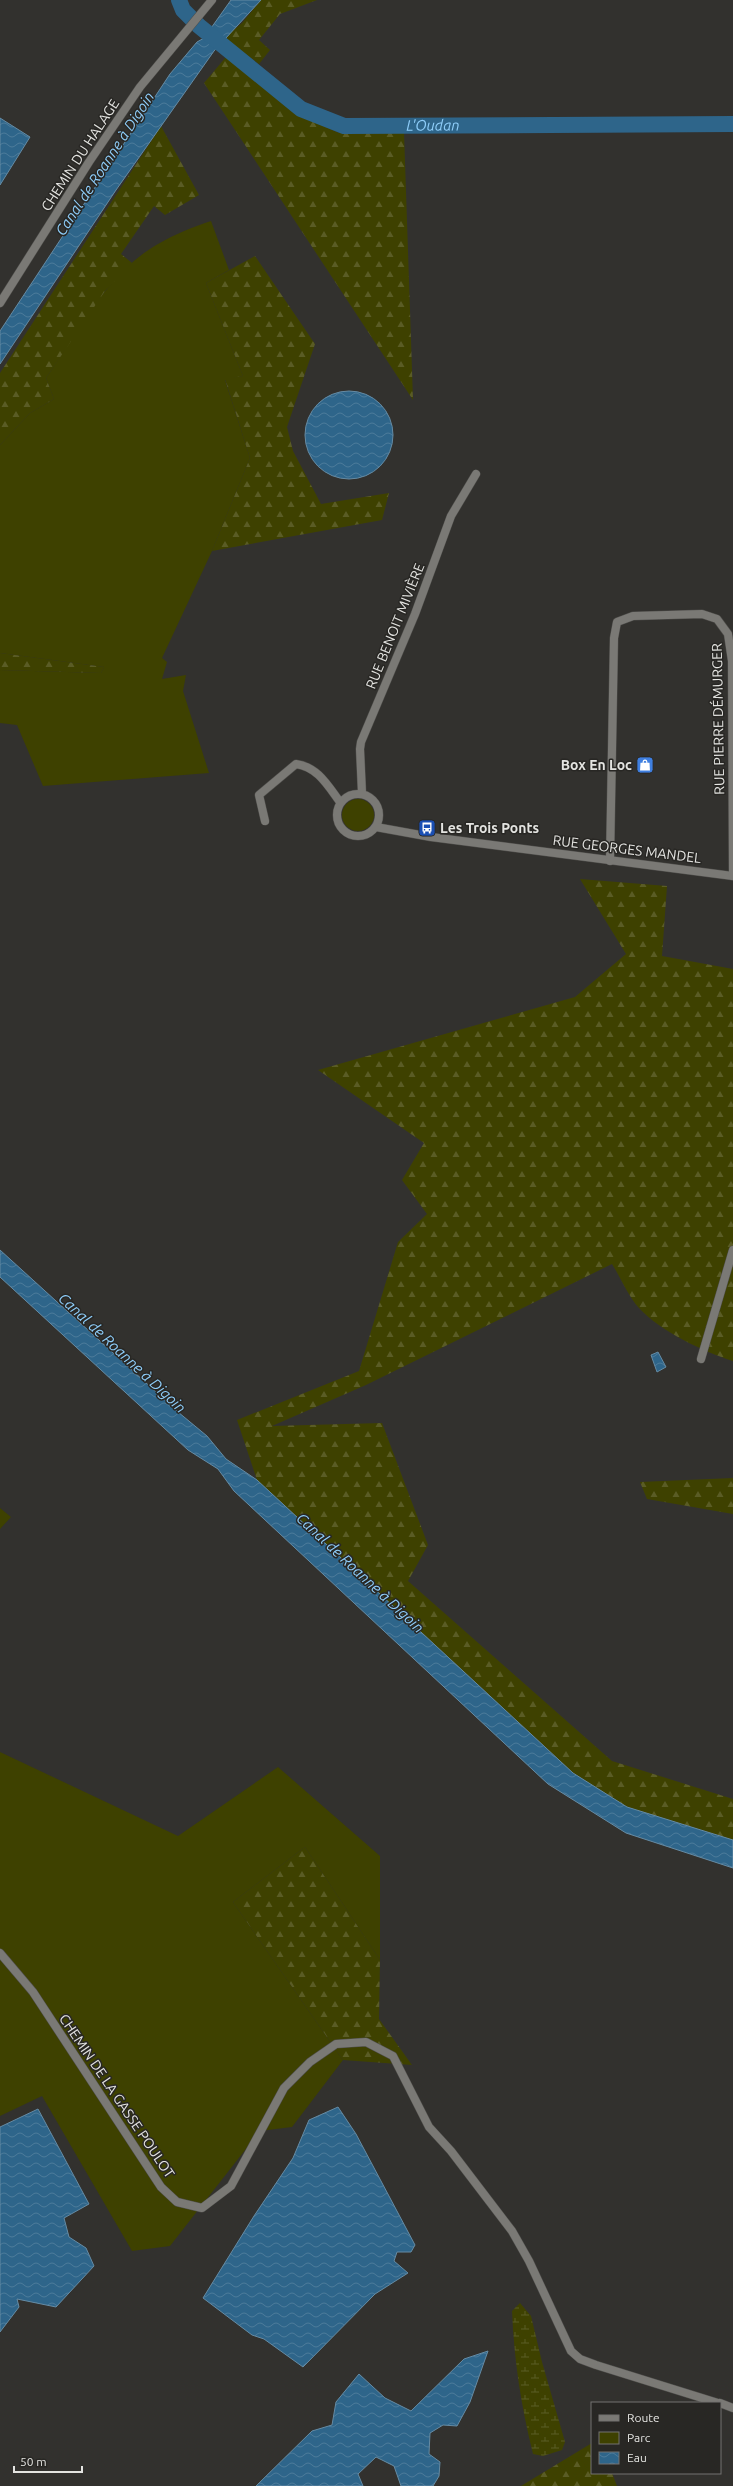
<svg xmlns="http://www.w3.org/2000/svg" width="733" height="2486" viewBox="0 0 733 2486" font-family="Ubuntu,sans-serif">
	<style>
		.green { fill: #3e4100 }
		.forest { fill: url(#forest-firs) }
		.wetland { fill: url(#wetland-marsh) }
		.water { fill: url(#water-waves); stroke: #658ba4 }
		.lines { fill: none; stroke-linecap: round; stroke-linejoin: round }
		.river { stroke: #2e658a; stroke-width: 16 }
		.minor-casing { stroke: #4f4e4b; stroke-width: 9 }
		.minor { stroke: #7a7975; stroke-width: 8 }
		.labels { text-anchor: middle; stroke-width: 3; stroke-linejoin: round; paint-order: stroke }
		.street-label { font-size: 14px; fill: #e4e4e1; stroke: #282724 }
		.poi-label { font-size: 14px; font-weight: bold; fill: #e4e4e1; stroke: #282724; text-anchor: end }
		.water-label { font-size: 15px; font-style: italic; fill: #8ecdf9; stroke: #282724 }
	</style>
	<defs>
		<pattern id="forest-firs" width="22" height="20" patternUnits="userSpaceOnUse"><rect width="22" height="20" fill="#3e4100"/><path d="M5 1l3.5 6h-7zM16 11l3.5 6h-7z" fill="#5a5c25"/></pattern>
		<pattern id="wetland-marsh" width="20" height="14" patternUnits="userSpaceOnUse"><rect width="20" height="14" fill="#3e4100"/><path d="M1 5h8M5 5V1M11 12h8M15 12V8" fill="none" stroke="#5a5c25"/></pattern>
		<pattern id="water-waves" width="16" height="10" patternUnits="userSpaceOnUse"><rect width="16" height="10" fill="#2e658a"/><path d="M0 5q4-4 8 0t8 0" fill="none" stroke="#4c7b9a"/></pattern>
	</defs>
	<rect width="100%" height="100%" fill="#32312e"/>
	<g class="green">
		<path d="M 211,221 L 229,270 L 206,283 L 243,376 L 225,380 L 250,458 L 212,551 L 162,658 L 167,662 L 162,679 L 186,675 L 183,691 L 209,773 L 43,786 L 17,725 L 0,723 L 0,670 L 101,673 L 104,667 L 0,653 L 0,445 L 30,413 L 54,399 L 46,378 C 78,332 107,273 158,244 C 175,234 193,227 211,221 Z"/>
		<circle cx="358" cy="815" r="16"/>
		<polygon points="0,1508 11,1517 0,1529"/>
		<polygon points="0,1752 178,1836 278,1767 380,1856 380,1960 305,1847 233,1902 343,2060 292,2127 260,2131 170,2246 132,2251 42,2096 0,2116"/>
	</g>
	<g class="forest">
		<polygon points="261,0 317,0 280,14 259,40 270,50 259,64 224,38 242,23"/>
		<polygon points="226,57 298,115 339,133 404,132 413,400 204,83"/>
		<polygon points="161,126 199,195 165,215 154,206 121,254 132,263 105,291 46,378 54,399 30,413 0,445 0,373"/>
		<polygon points="255,256 315,344 287,427 293,451 321,504 389,493 382,520 212,551 250,458 225,379 243,376 206,283"/>
		<polygon points="0,653 104,667 101,673 0,670"/>
		<path d="M 580,879 L 667,886 L 662,956 L 733,969 L 733,1361 C 704,1352 660,1331 639,1308 C 628,1296 621,1278 612,1264 L 366,1385 L 272,1426 L 382,1423 L 428,1545 L 408,1581 L 612,1761 L 733,1799 L 733,1840 L 627,1807 L 573,1773 L 257,1480 L 237,1420 L 359,1371 L 398,1242 L 427,1214 L 402,1180 L 424,1143 L 318,1070 L 575,997 L 626,954 Z"/>
		<polygon points="733,1478 733,1514 647,1499 640,1482"/>
		<polygon points="305,1847 380,1960 379,2019 412,2065 343,2060 233,1902"/>
		<polygon points="592,2443 592,2473 612,2473 617,2486 521,2486"/>
	</g>
	<path class="wetland" d="M 520,2303 L 531,2316 L 542,2362 L 565,2442 L 562,2450 L 543,2456 L 533,2454 C 521,2406 514,2360 512,2311 Z"/>
	<g class="water">
		<polygon points="231,0 261,0 214,51 116,190 0,364 0,331 170,74 197,42 204,38"/>
		<polygon points="0,118 30,137 0,185"/>
		<circle cx="349" cy="435" r="44"/>
		<polygon points="0,1250 178,1412 207,1436 226,1459 257,1480 573,1773 627,1807 733,1840 733,1868 626,1833 548,1784 234,1491 218,1469 188,1450 0,1277"/>
		<polygon points="658,1352 666,1367 657,1372 651,1355"/>
		<polygon points="338,2107 356,2134 415,2245 411,2252 397,2252 394,2261 408,2273 375,2294 303,2367 264,2339 252,2335 203,2298 254,2216 293,2158 309,2120"/>
		<polygon points="38,2109 89,2204 64,2218 69,2237 86,2248 94,2266 56,2307 17,2299 19,2307 0,2332 0,2127"/>
		<polygon points="488,2351 470,2402 457,2426 443,2425 430,2433 429,2454 440,2462 439,2476 433,2486 401,2486 394,2466 376,2457 358,2474 363,2486 256,2486 312,2431 332,2425 336,2402 359,2374 385,2398 411,2411 464,2359"/>
	</g>
	<g class="lines">
		<path class="river" id="s1" d="M 179,0 L 183,10 L 199,26 L 301,109 L 344,126 L 733,124"/>
		<g class="minor-casing">
			<g id="minor">
				<polyline points="0,303 89,162 140,87 212,0"/>
				<polyline points="362,793 360,749 361,742 415,614 451,516 476,474"/>
				<circle cx="358" cy="815" r="21"/>
				<path d="M 265,821 L 259,795 L 296,764 C 318,767 328,786 340,802"/>
				<polyline points="376,827 431,837 733,876"/>
				<polyline points="610,861 614,638 617,622 633,616 702,614 717,619 728,634 732,661 733,876"/>
				<polyline points="701,1359 733,1250"/>
				<polyline points="0,1953 33,1992 161,2187 177,2202 202,2208 231,2186 284,2088 310,2062 336,2044 366,2042 393,2056 429,2127 451,2151 512,2231 529,2261 571,2351 580,2359 596,2365 718,2403"/>
				<polyline points="720,2403 733,2408"/>
			</g>
		</g>
		<use href="#minor" class="minor"/>
	</g>
	<defs>
		<g id="shop-square" transform="scale(0.9)"><rect x="-9" y="-9" width="18" height="18" rx="4" fill="#3f7fe0" stroke="#282724"/><path d="M-5-2.5h2.3a2.7 3.5 0 0 1 5.4 0H5L5.5 6h-11ZM-1.5-2.5h3a1.5 2.3 0 0 0-3 0Z" fill="#fff"/></g>
		<g id="bus-square" transform="scale(0.9)"><rect x="-9" y="-9" width="18" height="18" rx="4" fill="#1a4fb4" stroke="#282724"/><path d="M-5-6H5V4H4V6H2V4H-2V6H-4V4H-5ZM-3.5-4V0h7V-4ZM-3.5 1.2v1.5H-2V1.2ZM2 1.2v1.5H3.5V1.2Z" fill="#fff"/></g>
	</defs>
	<g fill-rule="evenodd">
		<use href="#shop-square" x="645" y="765"/>
		<use href="#bus-square" x="427" y="828"/>
	</g>
	<g class="labels">
		<g class="street-label">
			<text transform="translate(80 155) rotate(-57)" y="5">CHEMIN DU HALAGE</text>
			<text transform="translate(395 626) rotate(-68)" y="5">RUE BENOIT MIVIÈRE</text>
			<text transform="translate(718 719) rotate(-91)" y="5">RUE PIERRE DÉMURGER</text>
			<text transform="translate(627 849) rotate(7)" y="5">RUE GEORGES MANDEL</text>
			<text transform="translate(117 2096) rotate(56)" y="5">CHEMIN DE LA GASSE POULOT</text>
		</g>
		<g class="poi-label">
			<text x="632" y="770">Box En Loc</text>
			<text x="440" y="833" text-anchor="start">Les Trois Ponts</text>
		</g>
		<g class="water-label">
			<text dy="5" stroke="none"><textPath href="#s1" startOffset="300">L'Oudan</textPath></text>
			<text transform="translate(105 164) rotate(-57)" y="5">Canal de Roanne à Digoin</text>
			<text transform="translate(122 1353) rotate(43)" y="5">Canal de Roanne à Digoin</text>
			<text transform="translate(360 1573) rotate(43)" y="5">Canal de Roanne à Digoin</text>
		</g>
	</g>
	<rect x="591" y="2402" width="130" height="72" fill="#282724" stroke="#737370"/>
	<rect x="599" y="2415" width="20" height="6" fill="#7a7975" stroke="#737370"/>
	<text x="627" y="2422" font-size="12" fill="#e4e4e1">Route</text>
	<rect x="599" y="2432" width="20" height="12" fill="#3e4100" stroke="#737370"/>
	<text x="627" y="2442" font-size="12" fill="#e4e4e1">Parc</text>
	<rect x="599" y="2452" width="20" height="12" fill="url(#water-waves)" stroke="#737370"/>
	<text x="627" y="2462" font-size="12" fill="#e4e4e1">Eau</text>
	<path d="M14 2466v6h68v-6" fill="none" stroke="#e4e4e1" stroke-width="2"/>
	<text x="20" y="2466" font-size="12" fill="#e4e4e1" stroke="#282724" stroke-width="3" paint-order="stroke">50 m</text>
</svg>
